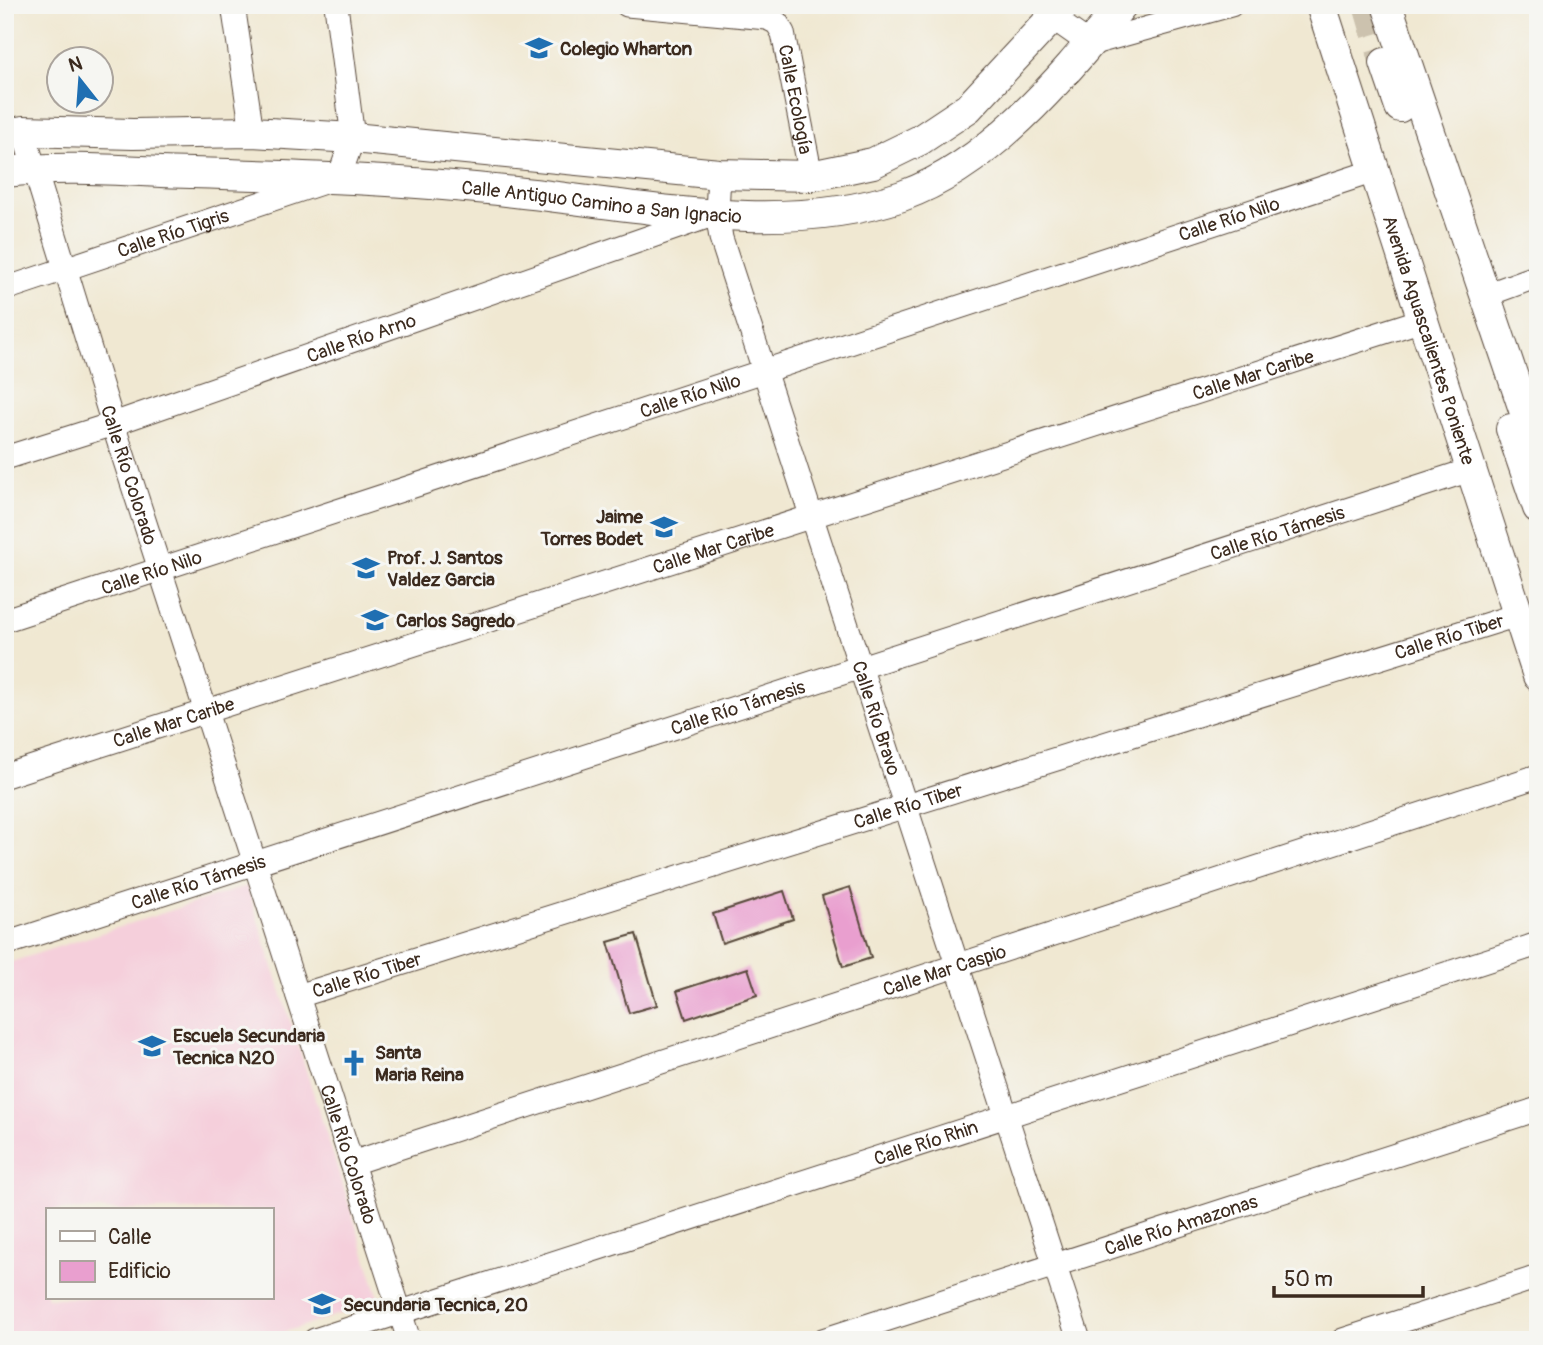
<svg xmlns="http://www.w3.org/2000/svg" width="1543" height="1345" viewBox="0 0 1543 1345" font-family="Pangolin,sans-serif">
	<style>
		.built { fill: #f5cfdb; fill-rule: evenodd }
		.building { fill: #e99fcf }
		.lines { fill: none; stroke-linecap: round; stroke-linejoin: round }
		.major-tunnel { stroke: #ccc2ae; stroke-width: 30; stroke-dasharray: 30 15; stroke-linecap: butt }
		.minor-casing { stroke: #564639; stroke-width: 25 }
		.major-casing { stroke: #564639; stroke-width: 32 }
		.minor { stroke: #fff; stroke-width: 23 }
		.major { stroke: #fff; stroke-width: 30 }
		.labels { text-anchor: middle; stroke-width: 6; stroke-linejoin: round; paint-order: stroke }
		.poi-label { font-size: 19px; font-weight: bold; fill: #3b2a1e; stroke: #f6f6f2; text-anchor: start }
		.street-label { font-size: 19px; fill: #3b2a1e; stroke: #f6f6f2 }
	</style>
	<rect width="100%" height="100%" fill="#f6f6f2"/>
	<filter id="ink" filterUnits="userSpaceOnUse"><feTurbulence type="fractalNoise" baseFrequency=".0143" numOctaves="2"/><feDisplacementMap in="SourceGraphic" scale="14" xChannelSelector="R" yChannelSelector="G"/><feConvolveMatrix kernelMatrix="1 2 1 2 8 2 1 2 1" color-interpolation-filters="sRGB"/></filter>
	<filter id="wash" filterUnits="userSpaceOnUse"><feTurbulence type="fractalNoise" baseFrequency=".00686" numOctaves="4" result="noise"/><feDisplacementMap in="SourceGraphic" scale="28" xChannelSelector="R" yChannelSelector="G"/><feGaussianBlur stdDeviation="1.57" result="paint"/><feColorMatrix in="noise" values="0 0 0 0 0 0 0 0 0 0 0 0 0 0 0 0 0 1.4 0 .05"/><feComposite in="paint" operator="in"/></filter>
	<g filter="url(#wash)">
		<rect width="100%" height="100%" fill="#f0e8d2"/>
		<path class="built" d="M 247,886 L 380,1301 L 260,1340 L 5,1340 L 5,964 ZM 47,1210 L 271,1210 L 271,1298 L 47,1298 Z"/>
		<g id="blocks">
			<g class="building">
				<polygon points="850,887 871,958 843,967 822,896"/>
				<polygon points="784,891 793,919 722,943 713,914"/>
				<polygon points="636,934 657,1005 629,1013 608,942"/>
				<polygon points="748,968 757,995 686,1019 677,991"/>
			</g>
		</g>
	</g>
	<g filter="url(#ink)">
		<use href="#blocks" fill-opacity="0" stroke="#564639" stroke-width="2"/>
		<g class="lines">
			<polyline class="major-tunnel" points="1368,5 1385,63"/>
			<g class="minor-casing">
				<g id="minor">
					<polyline points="233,5 252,132"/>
					<path id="s1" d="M 627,5 L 767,18 L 777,23 L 783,33 L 811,176"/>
					<polyline points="1053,18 1090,44 1231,5"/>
					<path id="s2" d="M 23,131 L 113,424 L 409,1340"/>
					<path id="s3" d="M 719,174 L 717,213 L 721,238 L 1079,1340"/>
					<path id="s4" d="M 5,289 L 339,177 L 353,138 L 336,5"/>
					<polyline points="1486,295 1538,276"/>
					<path id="s5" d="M 5,458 L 113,424 L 707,217"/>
					<path id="s6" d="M 5,620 L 1374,171"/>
					<path id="s7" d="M 5,776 L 1422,320"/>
					<path id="s8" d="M 5,944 L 1470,470"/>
					<path id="s9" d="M 298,996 L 1517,615"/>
					<path id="s10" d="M 352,1163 L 1538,776"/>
					<path id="s11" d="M 315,1340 L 1538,944"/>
					<path id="s12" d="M 823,1340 L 1538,1109"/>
					<polyline points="1343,1340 1538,1277"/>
				</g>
			</g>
			<g class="major-casing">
				<g id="major">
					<path id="s13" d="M 1321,5 L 1538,676"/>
					<polyline points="1387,5 1538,451"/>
					<polyline points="1385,63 1400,107"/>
					<polyline points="5,134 23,131 133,134 252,132 353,138 719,174 811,176 873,163 920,140 968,108 1064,5"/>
					<path id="s14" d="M 5,172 C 67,165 129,171 191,173 C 299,176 407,180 515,192 C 637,205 784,237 902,196 C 992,164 1063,76 1122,5"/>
					<polyline points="1511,429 1538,508"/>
				</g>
			</g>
			<use href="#minor" class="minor"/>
			<use href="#major" class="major"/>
		</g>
	</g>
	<defs>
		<g id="university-bare" transform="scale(2.1)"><path d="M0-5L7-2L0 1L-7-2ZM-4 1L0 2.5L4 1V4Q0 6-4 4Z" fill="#1f6fb2" stroke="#f6f6f2" stroke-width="2.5" paint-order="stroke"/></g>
		<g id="school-bare" transform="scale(2.1)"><path d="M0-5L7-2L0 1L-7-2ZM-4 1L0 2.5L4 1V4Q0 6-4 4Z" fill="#1f6fb2" stroke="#f6f6f2" stroke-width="2.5" paint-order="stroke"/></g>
		<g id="church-bare" transform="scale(2.1)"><path d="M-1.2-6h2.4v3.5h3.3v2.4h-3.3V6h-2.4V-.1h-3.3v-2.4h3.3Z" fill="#1f6fb2" stroke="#f6f6f2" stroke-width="2.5" paint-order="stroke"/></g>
	</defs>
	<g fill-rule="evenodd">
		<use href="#university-bare" x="539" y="48"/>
		<use href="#school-bare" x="664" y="527"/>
		<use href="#school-bare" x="366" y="568"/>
		<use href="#school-bare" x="375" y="620"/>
		<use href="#university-bare" x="152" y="1046"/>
		<use href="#church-bare" x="354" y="1063"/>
		<use href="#school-bare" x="322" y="1304"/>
	</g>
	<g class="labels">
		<g class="poi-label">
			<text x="560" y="55">Colegio Wharton</text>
			<text x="643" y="523" text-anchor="end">Jaime<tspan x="643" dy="22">Torres Bodet</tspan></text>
			<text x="387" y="564">Prof. J. Santos<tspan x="387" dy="22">Valdez Garcia</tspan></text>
			<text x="396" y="627">Carlos Sagredo</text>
			<text x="173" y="1042">Escuela Secundaria<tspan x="173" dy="22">Tecnica N20</tspan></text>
			<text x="375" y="1059">Santa<tspan x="375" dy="22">Maria Reina</tspan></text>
			<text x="343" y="1311">Secundaria Tecnica, 20</text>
		</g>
		<g class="street-label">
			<text dy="7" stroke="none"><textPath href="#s1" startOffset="231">Calle Ecología</textPath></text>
			<text dy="7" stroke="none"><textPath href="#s14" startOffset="598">Calle Antiguo Camino a San Ignacio</textPath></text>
			<text dy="7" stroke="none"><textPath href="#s6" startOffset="1288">Calle Río Nilo</textPath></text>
			<text dy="7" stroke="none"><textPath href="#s4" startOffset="177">Calle Río Tigris</textPath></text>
			<text dy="7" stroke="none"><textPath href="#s5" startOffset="376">Calle Río Arno</textPath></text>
			<text dy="7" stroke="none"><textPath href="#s13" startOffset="352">Avenida Aguascalientes Poniente</textPath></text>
			<text dy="7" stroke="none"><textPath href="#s7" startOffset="1311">Calle Mar Caribe</textPath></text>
			<text dy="7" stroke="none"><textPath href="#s6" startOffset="721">Calle Río Nilo</textPath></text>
			<text dy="7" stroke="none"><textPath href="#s2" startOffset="360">Calle Río Colorado</textPath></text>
			<text dy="7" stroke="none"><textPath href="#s8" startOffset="1337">Calle Río Támesis</textPath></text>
			<text dy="7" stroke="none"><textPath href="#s7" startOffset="744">Calle Mar Caribe</textPath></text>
			<text dy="7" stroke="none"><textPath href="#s6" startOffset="154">Calle Río Nilo</textPath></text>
			<text dy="7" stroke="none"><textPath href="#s9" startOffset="1206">Calle Río Tiber</textPath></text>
			<text dy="7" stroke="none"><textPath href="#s8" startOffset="770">Calle Río Támesis</textPath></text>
			<text dy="7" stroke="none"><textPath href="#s3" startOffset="569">Calle Río Bravo</textPath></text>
			<text dy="7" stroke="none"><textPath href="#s7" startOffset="177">Calle Mar Caribe</textPath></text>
			<text dy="7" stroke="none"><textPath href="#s9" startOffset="639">Calle Río Tiber</textPath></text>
			<text dy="7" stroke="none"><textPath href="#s8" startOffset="203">Calle Río Támesis</textPath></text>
			<text dy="7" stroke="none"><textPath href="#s10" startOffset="623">Calle Mar Caspio</textPath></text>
			<text dy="7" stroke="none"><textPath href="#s9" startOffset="72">Calle Río Tiber</textPath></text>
			<text dy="7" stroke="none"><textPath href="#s11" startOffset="642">Calle Río Rhin</textPath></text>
			<text dy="7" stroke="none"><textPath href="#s2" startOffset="1074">Calle Río Colorado</textPath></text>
			<text dy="7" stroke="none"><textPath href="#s12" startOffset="376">Calle Río Amazonas</textPath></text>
		</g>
	</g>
	<rect width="1543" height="1345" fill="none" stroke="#f6f6f2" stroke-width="28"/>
	<rect x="46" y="1208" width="228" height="91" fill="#f6f6f2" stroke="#aba49d" stroke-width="2"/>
	<rect x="60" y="1231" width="35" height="10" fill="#ffffff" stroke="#aba49d" stroke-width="2"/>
	<text x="108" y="1244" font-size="21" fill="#3b2a1e">Calle</text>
	<rect x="60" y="1261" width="35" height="21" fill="#e99fcf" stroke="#aba49d" stroke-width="2"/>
	<text x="108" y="1278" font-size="21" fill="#3b2a1e">Edificio</text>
	<g transform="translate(80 80) rotate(343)"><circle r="33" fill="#f6f6f2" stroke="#aba49d" stroke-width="2"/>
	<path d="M0-5L12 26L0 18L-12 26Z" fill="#1f6fb2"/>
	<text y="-10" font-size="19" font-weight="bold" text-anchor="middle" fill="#3b2a1e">N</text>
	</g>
	<path d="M1274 1286v10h149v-10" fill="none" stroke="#3b2a1e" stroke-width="3.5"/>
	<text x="1284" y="1286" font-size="21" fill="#3b2a1e" stroke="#f6f6f2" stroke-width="5" paint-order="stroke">50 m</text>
</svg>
